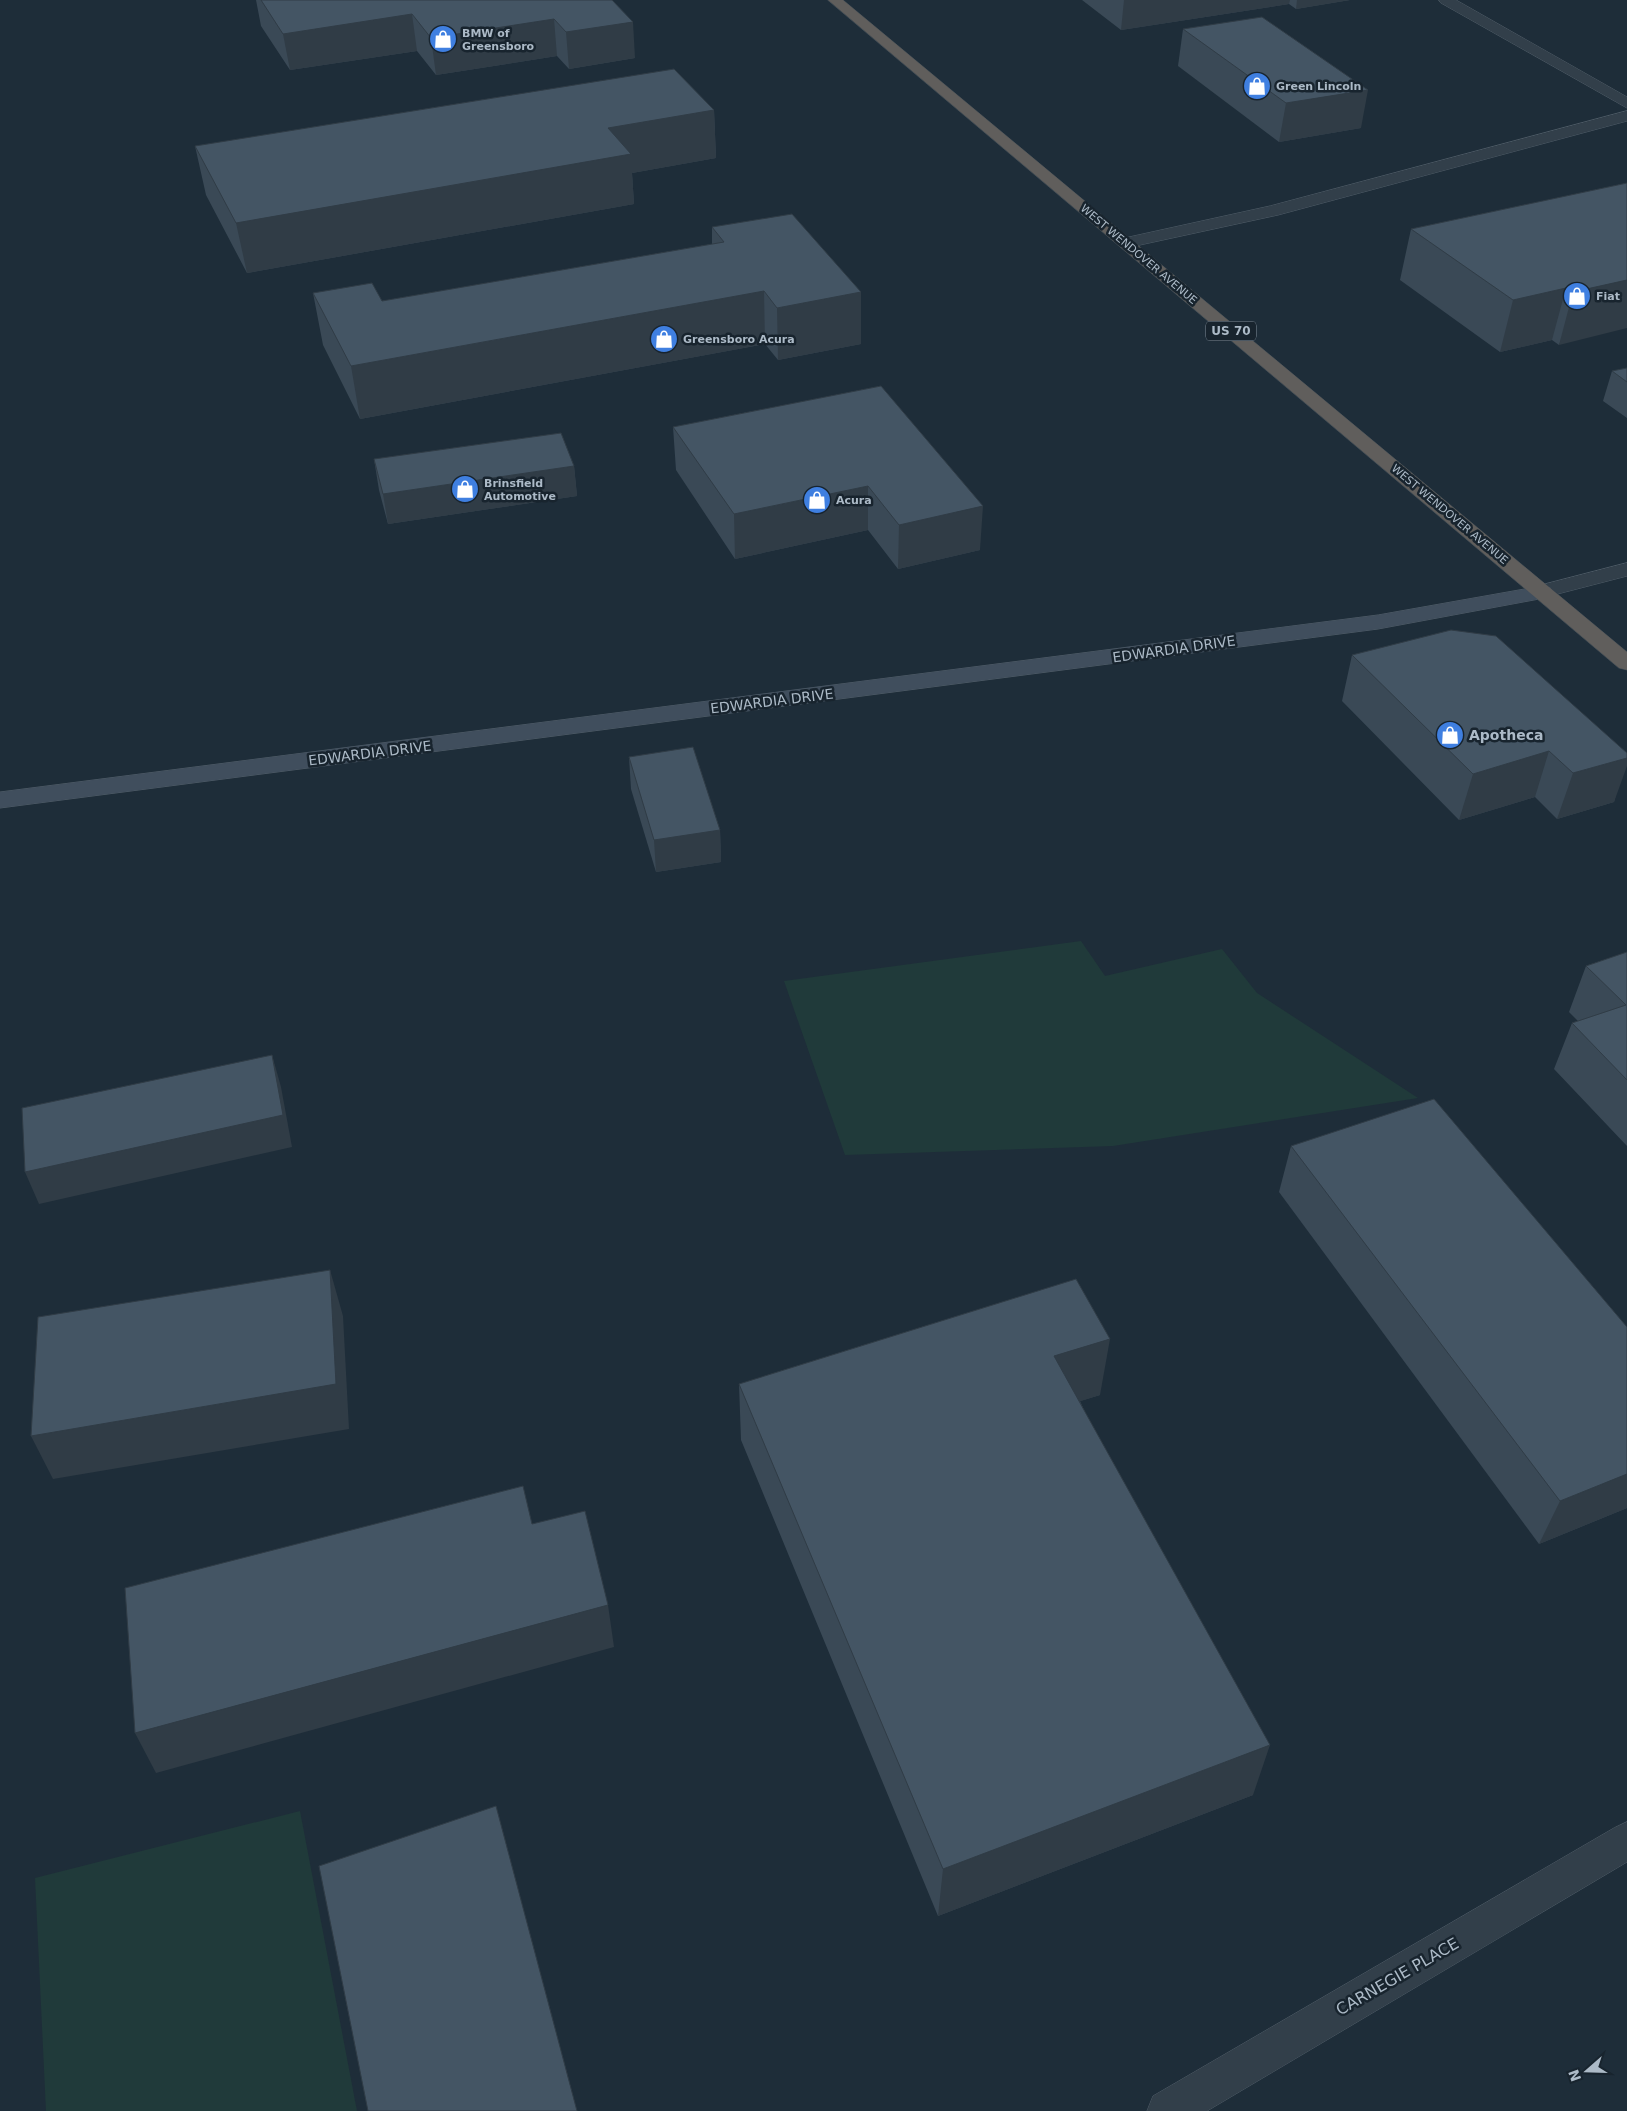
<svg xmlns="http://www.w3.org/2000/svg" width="1627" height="2111" viewBox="0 0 1627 2111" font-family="'DejaVu Sans',sans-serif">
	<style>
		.green { fill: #203a3a }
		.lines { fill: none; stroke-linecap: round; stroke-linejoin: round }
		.service-casing { stroke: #505d68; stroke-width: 1 }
		.minor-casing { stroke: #505d68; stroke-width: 1 }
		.secondary-casing { stroke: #505d68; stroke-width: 1 }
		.trunk-casing { stroke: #3d4a54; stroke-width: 1 }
		.service { fill: #323f4a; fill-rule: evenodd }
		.minor { fill: #323f4a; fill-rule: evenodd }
		.secondary { fill: #404e5d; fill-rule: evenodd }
		.trunk { fill: #605e5c; fill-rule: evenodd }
		.wall { fill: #3a4956 }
		.shaded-wall { fill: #303c46 }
		.building { fill: #445564; stroke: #303c46 }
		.labels { text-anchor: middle; stroke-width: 5; stroke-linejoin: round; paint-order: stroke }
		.far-poi-label { font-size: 11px; font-weight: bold; fill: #acbac7; stroke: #18242e; text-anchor: start }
		.far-street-label { font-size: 11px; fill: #acbac7; stroke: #18242e }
		.shield { fill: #18242e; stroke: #808d99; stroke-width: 1 }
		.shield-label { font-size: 12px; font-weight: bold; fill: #acbac7 }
		.street-label { font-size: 14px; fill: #acbac7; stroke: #18242e }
		.poi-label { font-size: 14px; font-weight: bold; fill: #acbac7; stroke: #18242e; text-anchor: start }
		.near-street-label { font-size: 16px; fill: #acbac7; stroke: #18242e }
	</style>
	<rect width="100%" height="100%" fill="#1e2d39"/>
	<g class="green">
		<polygon points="1081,941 1105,976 1222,949 1257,993 1418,1098 1113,1146 845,1155 784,981"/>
		<polygon points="300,1811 357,2111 46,2111 35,1878"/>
	</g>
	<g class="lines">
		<g class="service-casing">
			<g id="service">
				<polygon points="1439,0 1456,0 1627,97 1627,108 1441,3"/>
				<polygon points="1627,111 1627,121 1278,215 1126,248 1120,247 1117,243 1120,239 1270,206"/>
				<polygon points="1627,563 1627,576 1542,598 1534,597 1531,592 1534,587"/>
			</g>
		</g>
		<g class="minor-casing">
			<polygon id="minor" points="1627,1822 1627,1862 1207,2111 1147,2111 1153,2096 1614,1828"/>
		</g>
		<g class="secondary-casing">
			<polygon id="secondary" points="1542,586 1550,587 1553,592 1550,597 1378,629 0,808 0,792 1378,615"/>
		</g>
		<g class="trunk-casing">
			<polygon id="trunk" points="828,0 843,0 1627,652 1627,670 1619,668"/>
		</g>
		<use href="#service" class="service"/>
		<use href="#minor" class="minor"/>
		<use href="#secondary" class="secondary"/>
		<use href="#trunk" class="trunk"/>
	</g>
	<g class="wall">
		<polygon points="256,0 612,0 635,58 569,69 557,56 436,75 417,51 290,70 261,26"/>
		<polygon points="1082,0 1350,0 1296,9 1289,4 1121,30"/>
		<polygon points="1183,29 1361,128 1279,142 1178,66"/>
		<polygon points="714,110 716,158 632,173 634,204 247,273 206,195 195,146"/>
		<polygon points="1627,183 1559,345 1552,340 1500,352 1400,280 1411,229"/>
		<polygon points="712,227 861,292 861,344 778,360 765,344 360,419 323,345 313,293 382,301 712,244"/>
		<polygon points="1627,368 1627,418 1603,401 1612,371"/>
		<polygon points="881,386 980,550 898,569 868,530 735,559 676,470 673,427"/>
		<polygon points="374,459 574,466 577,496 388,524 379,490"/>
		<polygon points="1352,655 1627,753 1614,802 1557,819 1535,797 1459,820 1342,701"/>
		<polygon points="629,757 720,830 721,862 656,872 631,789"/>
		<polygon points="1627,952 1627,1146 1554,1069 1572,1023 1578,1021 1569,1012 1586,966"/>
		<polygon points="1291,1146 1627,1508 1539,1544 1279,1192"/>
		<polygon points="739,1384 1100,1395 1080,1401 1253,1795 938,1916 741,1440"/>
	</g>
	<g class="shaded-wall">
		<polygon points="1124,0 1290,0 1289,4 1121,30"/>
		<polygon points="1297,0 1350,0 1296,9"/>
		<polygon points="412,14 417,51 290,70 283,34"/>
		<polygon points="554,19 557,56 436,75 431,38"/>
		<polygon points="633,22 635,58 569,69 566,32"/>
		<polygon points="1368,90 1361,128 1279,142 1286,103"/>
		<polygon points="714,110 716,158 632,173 634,204 247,273 236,223 608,128"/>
		<polygon points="1627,280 1627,328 1559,345 1573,292"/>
		<polygon points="1566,288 1552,340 1500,352 1513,300"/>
		<polygon points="764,291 765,344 360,419 351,366"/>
		<polygon points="861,292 861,344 778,360 777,308"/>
		<polygon points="574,466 577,496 388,524 383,494"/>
		<polygon points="868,486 868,530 735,559 734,514"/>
		<polygon points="983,506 980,550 898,569 899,525"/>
		<polygon points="1549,751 1535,797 1459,820 1473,774"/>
		<polygon points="1627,758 1627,766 1614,802 1557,819 1573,773"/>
		<polygon points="720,830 721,862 656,872 654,840"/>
		<polygon points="272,1055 281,1087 292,1147 39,1204 25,1172"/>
		<polygon points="330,1270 343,1316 349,1429 53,1479 31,1436"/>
		<polygon points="1110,1339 1100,1395 1046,1412 1054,1356"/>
		<polygon points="1627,1474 1627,1508 1539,1544 1560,1501"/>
		<polygon points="608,1605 614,1647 156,1773 135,1733"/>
		<polygon points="1270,1745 1253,1795 938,1916 943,1869"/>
	</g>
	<g class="building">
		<polygon points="261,0 612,0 633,22 566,32 554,19 431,38 412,14 283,34"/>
		<polygon points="1262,17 1368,90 1286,103 1183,29"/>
		<polygon points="674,69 714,110 608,128 631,154 236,223 195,146"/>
		<polygon points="1627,183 1627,280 1573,292 1566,288 1513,300 1411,229"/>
		<polygon points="792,214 861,292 777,308 764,291 351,366 313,293 372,283 382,301 724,242 712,227"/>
		<polygon points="1627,368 1627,382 1612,371"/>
		<polygon points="881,386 983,506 899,525 868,486 734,514 673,427"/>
		<polygon points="561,433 574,466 383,494 374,459"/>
		<polygon points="1451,630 1496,636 1627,753 1627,758 1573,773 1549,751 1473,774 1352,655"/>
		<polygon points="693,747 720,830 654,840 629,757"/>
		<polygon points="1627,952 1627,1080 1572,1023 1626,1005 1586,966"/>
		<polygon points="272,1055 283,1115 25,1172 22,1108"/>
		<polygon points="1434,1099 1627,1327 1627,1474 1560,1501 1291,1146"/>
		<polygon points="330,1270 336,1384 31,1436 38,1317"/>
		<polygon points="1076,1279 1110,1339 1054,1356 1270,1745 943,1869 739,1384"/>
		<polygon points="523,1486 532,1524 585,1511 608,1605 135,1733 125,1588"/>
		<polygon points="496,1806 577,2111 368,2111 319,1866"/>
	</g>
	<defs>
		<g id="shop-disc" transform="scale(1.4375)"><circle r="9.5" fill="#3f7fe0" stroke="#18242e"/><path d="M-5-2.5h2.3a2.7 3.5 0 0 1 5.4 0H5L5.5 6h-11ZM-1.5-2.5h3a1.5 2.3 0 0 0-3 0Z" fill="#fff"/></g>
	</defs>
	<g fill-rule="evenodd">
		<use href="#shop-disc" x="443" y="39"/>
		<use href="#shop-disc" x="1257" y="86"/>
		<use href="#shop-disc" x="1577" y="296"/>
		<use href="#shop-disc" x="664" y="339"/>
		<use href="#shop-disc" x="465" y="489"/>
		<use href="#shop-disc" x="817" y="500"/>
		<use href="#shop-disc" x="1450" y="735"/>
	</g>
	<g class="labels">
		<g class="far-poi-label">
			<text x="462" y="37">BMW of<tspan x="462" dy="13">Greensboro</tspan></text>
			<text x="1276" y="90">Green Lincoln</text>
			<text x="1596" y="300">Fiat</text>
			<text x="683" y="343">Greensboro Acura</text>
			<text x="484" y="487">Brinsfield<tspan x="484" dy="13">Automotive</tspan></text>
			<text x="836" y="504">Acura</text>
		</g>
		<g class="far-street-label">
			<text transform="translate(1139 254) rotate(40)" y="4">WEST WENDOVER AVENUE</text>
			<text transform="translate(1450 514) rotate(40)" y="4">WEST WENDOVER AVENUE</text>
		</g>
		<rect class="shield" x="1206" y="321.5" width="50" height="19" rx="4"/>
		<g class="shield-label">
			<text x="1231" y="335">US 70</text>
		</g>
		<g class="street-label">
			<text transform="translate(1174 649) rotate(-8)" y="5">EDWARDIA DRIVE</text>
			<text transform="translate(772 701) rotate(-7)" y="5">EDWARDIA DRIVE</text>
			<text transform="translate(370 753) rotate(-7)" y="5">EDWARDIA DRIVE</text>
		</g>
		<g class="poi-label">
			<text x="1469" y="740">Apotheca</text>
		</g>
		<g class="near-street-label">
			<text transform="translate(1397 1976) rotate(-30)" y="6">CARNEGIE PLACE</text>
		</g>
	</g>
	<g transform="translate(1587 2071) rotate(250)" stroke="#18242e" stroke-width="4" paint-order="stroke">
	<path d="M0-4L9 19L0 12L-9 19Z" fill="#acbac7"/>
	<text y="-8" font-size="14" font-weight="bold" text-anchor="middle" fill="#acbac7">N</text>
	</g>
</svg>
